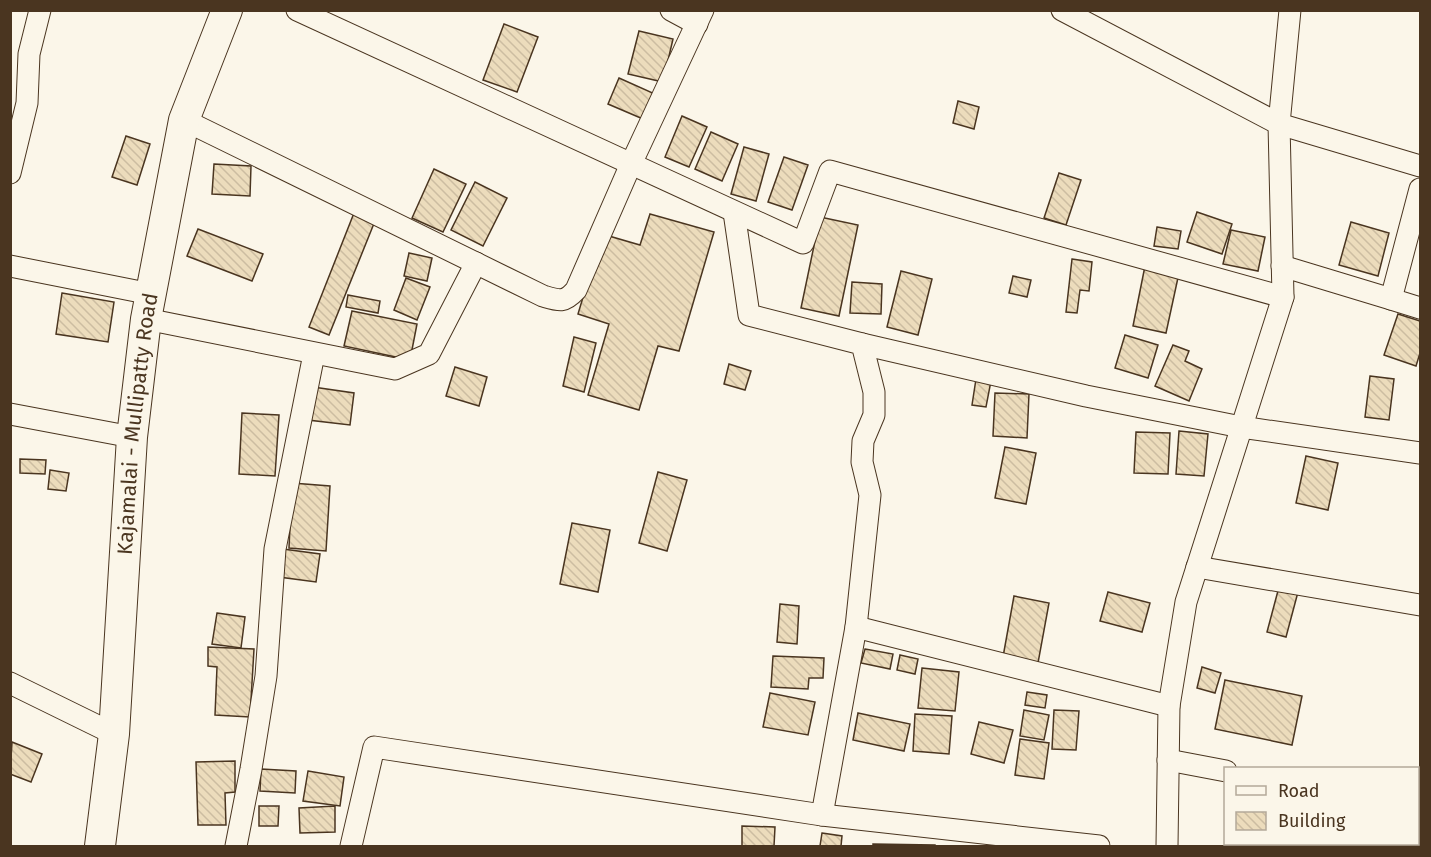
<svg xmlns="http://www.w3.org/2000/svg" width="1431" height="857" viewBox="0 0 1431 857" font-family="'Fira Sans',sans-serif">
	<style>
		.building { fill: url(#building-back-hatch); stroke: #4a3520; stroke-width: 1.5 }
		.lines { fill: none; stroke-linecap: round; stroke-linejoin: round }
		.minor-casing { stroke: #4a3520; stroke-width: 23 }
		.secondary-casing { stroke: #4a3520; stroke-width: 32 }
		.minor { stroke: #fbf6e9; stroke-width: 21 }
		.secondary { stroke: #fbf6e9; stroke-width: 30 }
		.labels { text-anchor: middle; stroke-width: 4.5; stroke-linejoin: round; paint-order: stroke }
		.street-label { font-size: 21px; fill: #4a3520; stroke: #fbf6e9 }
	</style>
	<defs>
		<pattern id="building-back-hatch" width="6" height="6" patternUnits="userSpaceOnUse" patternTransform="scale(1.5)"><rect width="6" height="6" fill="#ecdcbc"/><path d="M-1 5l2 2M0 0l6 6M5-1l2 2" fill="none" stroke="#ccbda1"/></pattern>
	</defs>
	<rect width="100%" height="100%" fill="#fbf6e9"/>
	<g class="building">
		<polygon points="504,24 538,37 517,92 483,80"/>
		<polygon points="639,31 673,39 663,82 628,74"/>
		<polygon points="619,78 655,94 643,119 608,104"/>
		<polygon points="958,101 979,107 974,129 953,123"/>
		<polygon points="682,116 707,127 689,167 665,157"/>
		<polygon points="711,132 738,144 722,181 695,169"/>
		<polygon points="126,136 150,144 137,185 112,177"/>
		<polygon points="744,147 769,154 756,201 731,194"/>
		<polygon points="784,157 808,165 792,210 768,202"/>
		<polygon points="214,164 251,166 250,196 212,194"/>
		<polygon points="434,169 466,184 443,232 412,218"/>
		<polygon points="1059,173 1081,180 1066,225 1044,218"/>
		<polygon points="475,182 507,198 483,246 451,230"/>
		<polygon points="1197,212 1232,224 1222,254 1187,242"/>
		<polygon points="354,213 375,221 329,335 309,327"/>
		<polygon points="650,214 714,232 679,351 658,346 639,410 588,395 609,324 578,314 602,234 640,245"/>
		<polygon points="820,217 858,225 839,316 801,308"/>
		<polygon points="1351,222 1389,233 1378,276 1339,265"/>
		<polygon points="1157,227 1181,231 1178,249 1154,246"/>
		<polygon points="198,229 263,254 252,281 187,256"/>
		<polygon points="1231,230 1265,237 1258,271 1223,264"/>
		<polygon points="409,253 432,258 427,281 404,276"/>
		<polygon points="1072,259 1092,262 1089,291 1080,290 1077,313 1066,312"/>
		<polygon points="1145,266 1179,273 1166,333 1133,326"/>
		<polygon points="901,271 932,279 918,335 887,327"/>
		<polygon points="1013,276 1031,280 1027,297 1009,293"/>
		<polygon points="406,278 430,287 417,320 394,310"/>
		<polygon points="852,282 882,284 881,314 850,313"/>
		<polygon points="62,293 114,302 108,342 56,334"/>
		<polygon points="348,295 380,301 378,313 346,307"/>
		<polygon points="352,311 417,324 410,360 344,346"/>
		<polygon points="1398,314 1420,321 1420,353 1416,366 1384,355"/>
		<polygon points="1125,335 1158,345 1148,378 1115,368"/>
		<polygon points="574,337 596,343 584,392 563,386"/>
		<polygon points="1173,345 1189,351 1185,361 1202,369 1189,401 1155,386"/>
		<polygon points="729,364 751,371 745,390 724,384"/>
		<polygon points="455,367 487,377 479,406 446,396"/>
		<polygon points="1370,376 1394,379 1389,420 1365,417"/>
		<polygon points="976,379 991,381 986,407 972,405"/>
		<polygon points="313,387 354,393 350,425 308,420"/>
		<polygon points="995,393 1029,394 1027,438 993,436"/>
		<polygon points="242,413 279,415 275,476 239,474"/>
		<polygon points="1179,431 1208,434 1204,476 1176,474"/>
		<polygon points="1136,432 1170,433 1168,474 1134,473"/>
		<polygon points="1005,447 1036,453 1026,504 995,498"/>
		<polygon points="1306,456 1338,463 1328,510 1296,503"/>
		<polygon points="20,459 46,460 45,474 20,473"/>
		<polygon points="50,470 69,473 66,491 48,489"/>
		<polygon points="658,472 687,480 667,551 639,543"/>
		<polygon points="292,483 330,486 326,551 289,548"/>
		<polygon points="572,523 610,530 598,592 560,584"/>
		<polygon points="283,549 320,554 316,582 279,577"/>
		<polygon points="1279,587 1298,592 1286,637 1267,632"/>
		<polygon points="1108,592 1150,603 1142,632 1100,621"/>
		<polygon points="1014,596 1049,603 1038,663 1003,657"/>
		<polygon points="780,604 799,606 797,644 777,642"/>
		<polygon points="217,613 245,617 241,648 212,644"/>
		<polygon points="208,647 254,649 250,717 215,715 217,667 208,666"/>
		<polygon points="865,649 893,654 890,669 861,663"/>
		<polygon points="900,655 918,659 915,674 897,670"/>
		<polygon points="773,656 824,658 823,678 809,678 808,689 771,687"/>
		<polygon points="1202,667 1221,673 1215,693 1197,688"/>
		<polygon points="922,668 959,672 955,711 918,708"/>
		<polygon points="1225,680 1302,696 1292,745 1215,729"/>
		<polygon points="1027,692 1047,695 1045,708 1025,705"/>
		<polygon points="770,693 815,702 808,735 763,727"/>
		<polygon points="1024,710 1049,715 1044,740 1020,736"/>
		<polygon points="1054,710 1079,711 1076,750 1052,749"/>
		<polygon points="858,713 910,724 904,751 853,740"/>
		<polygon points="915,714 952,716 949,754 913,751"/>
		<polygon points="979,722 1013,730 1004,763 971,754"/>
		<polygon points="1020,739 1049,743 1044,779 1015,775"/>
		<polygon points="12,742 42,754 31,782 10,774"/>
		<polygon points="235,761 235,792 225,793 226,825 198,825 196,762"/>
		<polygon points="261,769 296,771 295,793 260,791"/>
		<polygon points="308,771 344,777 340,806 303,801"/>
		<polygon points="259,806 279,806 278,826 259,826"/>
		<polygon points="335,806 335,832 300,833 299,808"/>
		<polygon points="742,826 775,827 774,846 742,846"/>
		<polygon points="822,833 842,836 841,846 820,846"/>
		<polygon points="873,844 935,845 935,846 873,846"/>
		<polygon points="1325,844 1353,844 1352,846 1325,846"/>
	</g>
	<g class="lines">
		<g class="minor-casing">
			<g id="minor">
				<polyline points="297,10 803,243 830,171 1283,297"/>
				<polyline points="671,10 697,24"/>
				<polyline points="1062,10 1279,124 1283,297 1186,602 1169,706 1167,846"/>
				<polyline points="1290,10 1279,124 1420,166"/>
				<path d="M 184,120 L 543,296 C 560,301 564,303 576,290 L 631,164 L 703,10"/>
				<polyline points="10,173 27,103 29,54 40,10"/>
				<polyline points="1420,189 1391,299 1420,308"/>
				<polyline points="10,266 151,294"/>
				<polyline points="1282,266 1391,299"/>
				<polyline points="146,319 395,369 429,354 476,263"/>
				<polyline points="862,344 1086,396 1241,427 1420,453"/>
				<polyline points="10,414 132,437"/>
				<polyline points="1197,567 1420,605"/>
				<polyline points="856,627 1169,706"/>
				<polyline points="10,683 114,734"/>
				<polyline points="1168,760 1226,771"/>
				<polyline points="1418,809 1420,810"/>
				<polyline points="822,815 1099,846"/>
				<polyline points="236,846 251,769 266,676 275,549 314,354"/>
				<polyline points="351,846 374,747 822,815 856,627 870,495 862,462 863,441 874,415 874,392 862,344 749,315 734,212"/>
			</g>
		</g>
		<g class="secondary-casing">
			<g id="secondary">
				<path id="s1" d="M 100,846 L 114,734 L 132,437 L 146,319 L 184,120 L 227,10"/>
			</g>
		</g>
		<use href="#minor" class="minor"/>
		<use href="#secondary" class="secondary"/>
	</g>
	<g class="labels">
		<g class="street-label">
			<text dy="7" stroke="none"><textPath href="#s1" startOffset="424">Kajamalai - Mullipatty Road</textPath></text>
		</g>
	</g>
	<rect width="1431" height="857" fill="none" stroke="#4a3520" stroke-width="24"/>
	<rect x="1224" y="767" width="195" height="78" fill="#fbf6e9" stroke="#b4a999" stroke-width="1.5"/>
	<rect x="1236" y="786" width="30" height="9" fill="#fbf6e9" stroke="#b4a999" stroke-width="1.5"/>
	<text x="1278" y="797" font-size="18" fill="#4a3520">Road</text>
	<rect x="1236" y="812" width="30" height="18" fill="url(#building-back-hatch)" stroke="#b4a999" stroke-width="1.5"/>
	<text x="1278" y="827" font-size="18" fill="#4a3520">Building</text>
</svg>
